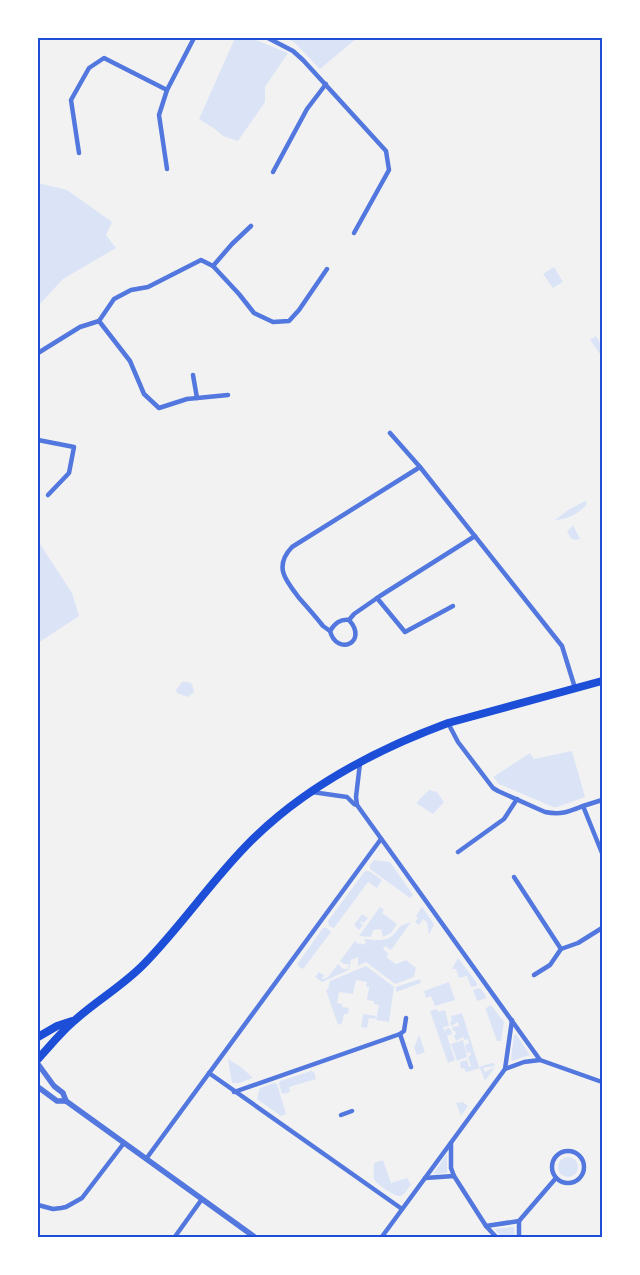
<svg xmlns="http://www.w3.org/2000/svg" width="640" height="1275" viewBox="0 0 640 1275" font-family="Arial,sans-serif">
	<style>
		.green { fill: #dbe4f7 }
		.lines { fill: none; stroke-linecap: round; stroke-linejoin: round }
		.minor { stroke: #5277de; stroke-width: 4.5 }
		.tertiary { stroke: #5277de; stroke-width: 5.5 }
		.primary { stroke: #1d4ed8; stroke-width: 8 }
		.neatline { fill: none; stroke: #1d4ed8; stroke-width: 2 }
	</style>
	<rect width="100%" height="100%" fill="#f2f2f2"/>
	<g class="green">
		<polygon points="235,38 251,38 288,53 265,87 265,102 238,141 223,136 215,129 199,119"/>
		<polygon points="287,38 286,38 357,38 320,69 294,42"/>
		<polygon points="38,183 67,190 112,222 106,235 116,248 63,279 38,306"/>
		<polygon points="554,267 563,282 553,288 543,274"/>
		<polygon points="596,336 602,346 602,357 590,340"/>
		<path d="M 585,501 L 587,504 C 580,513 567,520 555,520 L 568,510 Z"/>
		<polygon points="573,525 580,539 574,540 571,538 567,532"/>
		<polygon points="38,541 72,593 79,616 38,643"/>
		<polygon points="182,682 188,682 192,684 194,692 188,697 177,693 176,690"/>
		<polygon points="572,751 585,797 557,807 553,807 499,784 493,777 530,753 534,759"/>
		<polygon points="429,790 437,792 444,802 433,814 416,803"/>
		<polygon points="374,860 390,862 413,895 410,898 370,869 370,865"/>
		<polygon points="365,871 369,871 382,880 377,888 368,882 334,928 329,926 328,921"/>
		<polygon points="380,907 384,910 382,913 397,924 391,933 383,937 381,929 373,930 371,937 359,936"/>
		<polygon points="422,907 434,924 429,935 427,922 423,919 419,925 415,922 418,918 416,916"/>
		<polygon points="362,914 368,918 364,923 361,921 360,922 363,925 359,930 354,925"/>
		<path d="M 411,922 L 391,950 L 385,946 L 383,949 L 388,953 L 387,958 L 396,964 L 406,960 L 416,968 L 414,977 L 395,984 L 366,962 L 358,966 L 358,957 L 351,960 L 349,970 L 322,982 L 315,977 L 319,972 L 325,976 L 322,977 L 323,979 L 328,977 L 338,964 L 343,969 L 348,969 L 349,964 L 344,964 L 340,961 L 356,940 L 357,944 L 361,943 L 362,945 L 366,943 L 364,939 C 374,940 384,942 392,936 C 402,927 395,927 411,922 Z"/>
		<polygon points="323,928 327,928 331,932 303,969 298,966 298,963"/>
		<polygon points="458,958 477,983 477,986 471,987 467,976 459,978 456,969 452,969"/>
		<polygon points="366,966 394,987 389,1022 376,1020 379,1005 374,1004 374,1001 367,1000 369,987 366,987 367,982 356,980 353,994 339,992 337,1003 342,1004 342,1007 349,1008 348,1014 344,1014 342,1023 338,1025 326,990 328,989 330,981"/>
		<polygon points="420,979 421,983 396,992 396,987"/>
		<polygon points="449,982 455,1000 435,1006 431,996 426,998 424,991"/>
		<polygon points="478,988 481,989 487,998 477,1001 473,990"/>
		<polygon points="491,1005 504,1022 501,1041 497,1041 486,1010 486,1008"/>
		<polygon points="437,1009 438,1012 445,1010 449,1026 443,1027 445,1032 446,1029 450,1028 452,1034 447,1036 455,1060 448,1063 430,1011"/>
		<polygon points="462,1013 479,1067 492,1063 495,1064 494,1066 483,1068 485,1072 495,1067 485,1081 480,1068 466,1072 464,1068 461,1069 460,1062 467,1060 469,1067 471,1066 468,1057 471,1055 470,1052 467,1053 465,1045 469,1043 468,1039 464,1040 463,1037 456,1041 454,1035 456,1034 455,1031 453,1031 452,1027 459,1026 458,1022 451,1026 450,1022 452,1021 451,1016"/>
		<polygon points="363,1014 376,1016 375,1019 369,1018 367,1028 361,1027"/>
		<polygon points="516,1034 530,1055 512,1061 511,1059 514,1035"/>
		<polygon points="419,1035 425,1052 417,1055 414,1048"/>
		<polygon points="463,1040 467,1057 457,1061 451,1044"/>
		<polygon points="228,1059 241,1067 253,1078 239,1083 232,1083"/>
		<polygon points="311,1071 314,1072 316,1079 289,1087 290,1092 282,1094 279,1084 280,1081"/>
		<polygon points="274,1083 277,1084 286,1114 281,1116 257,1099 260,1088"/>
		<polygon points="463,1102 468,1106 461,1116 456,1103"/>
		<polygon points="447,1154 447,1173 433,1174"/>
		<circle cx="568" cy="1167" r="10"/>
		<path d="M 383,1160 L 391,1183 L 407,1178 L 411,1185 C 408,1188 405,1195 400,1196 C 395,1197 375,1183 374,1179 C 373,1174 374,1168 374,1163 Z"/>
		<polygon points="514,1227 515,1237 502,1237 494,1229"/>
	</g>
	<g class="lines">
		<g class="minor">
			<polyline points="268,38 293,51 303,60 386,151 389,170 354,233"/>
			<polyline points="79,153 71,100 89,68 104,58 167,90"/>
			<polyline points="167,169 159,115 167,90 194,38"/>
			<polyline points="273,172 307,109 326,84"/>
			<polyline points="213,266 232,244 251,226"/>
			<polyline points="99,321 130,361 144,394 159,408 187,399 228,395"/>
			<polyline points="38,353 80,327 99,321 114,299 131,290 148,287 201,260 213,266 239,294 254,313 273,322 289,321 299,310 327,269"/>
			<polyline points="193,375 197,398"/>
			<polyline points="390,433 420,467 562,646 575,688"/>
			<polyline points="38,440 74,447 69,473 48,495"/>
			<path d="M 420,467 L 292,547 C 273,567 286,581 300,599 C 308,608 316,617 323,626 L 330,631 C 335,623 340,619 349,620 L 354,614 L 380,596 L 475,536"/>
			<polyline points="377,598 405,632 453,606"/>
			<path d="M 330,631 C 337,657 369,642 349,620"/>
			<path d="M 448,723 L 458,742 L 493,788 L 498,791 L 545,812 C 561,815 568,812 583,806 L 602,853"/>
			<polyline points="312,792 347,797 354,804 357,805 540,1060 602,1082"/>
			<polyline points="357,805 356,797 360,763"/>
			<polyline points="583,806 602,800"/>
			<polyline points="458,852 504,819 517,799"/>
			<polyline points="514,877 561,949"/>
			<polyline points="534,975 550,965 561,949 578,943 602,928"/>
			<polyline points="400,1034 404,1031 406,1018"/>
			<polyline points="505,1069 512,1020"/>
			<polyline points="209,1073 402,1209"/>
			<polyline points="234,1092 400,1034 411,1067"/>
			<polyline points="341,1115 352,1111"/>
			<polyline points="451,1143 451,1168 454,1176"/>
			<circle cx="568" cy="1167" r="16"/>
			<polyline points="146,1159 381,839"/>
			<polyline points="425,1178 454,1176 486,1226 497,1238"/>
			<polyline points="38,1205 53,1209 61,1208 66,1207 82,1198 124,1143"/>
			<polyline points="486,1226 519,1221 556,1178"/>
			<polyline points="174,1238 202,1199"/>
			<polyline points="381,1238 505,1069 524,1062 540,1060"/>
			<polyline points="519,1238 519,1221"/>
		</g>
		<g class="tertiary">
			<polyline points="38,1064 54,1086 63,1093 66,1101 256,1238"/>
			<polyline points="38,1087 57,1101 66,1101"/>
		</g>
		<g class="primary">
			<polyline points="38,1037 57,1026 72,1021"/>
			<path d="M 38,1059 C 50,1046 61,1032 74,1021 C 97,1000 123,986 145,963 C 181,926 210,883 246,846 C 301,789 375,750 448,723 L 602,681"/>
		</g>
	</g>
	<rect width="640" height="1275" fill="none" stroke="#ffffff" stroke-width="78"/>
	<rect x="39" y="39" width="562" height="1197" class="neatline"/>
</svg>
